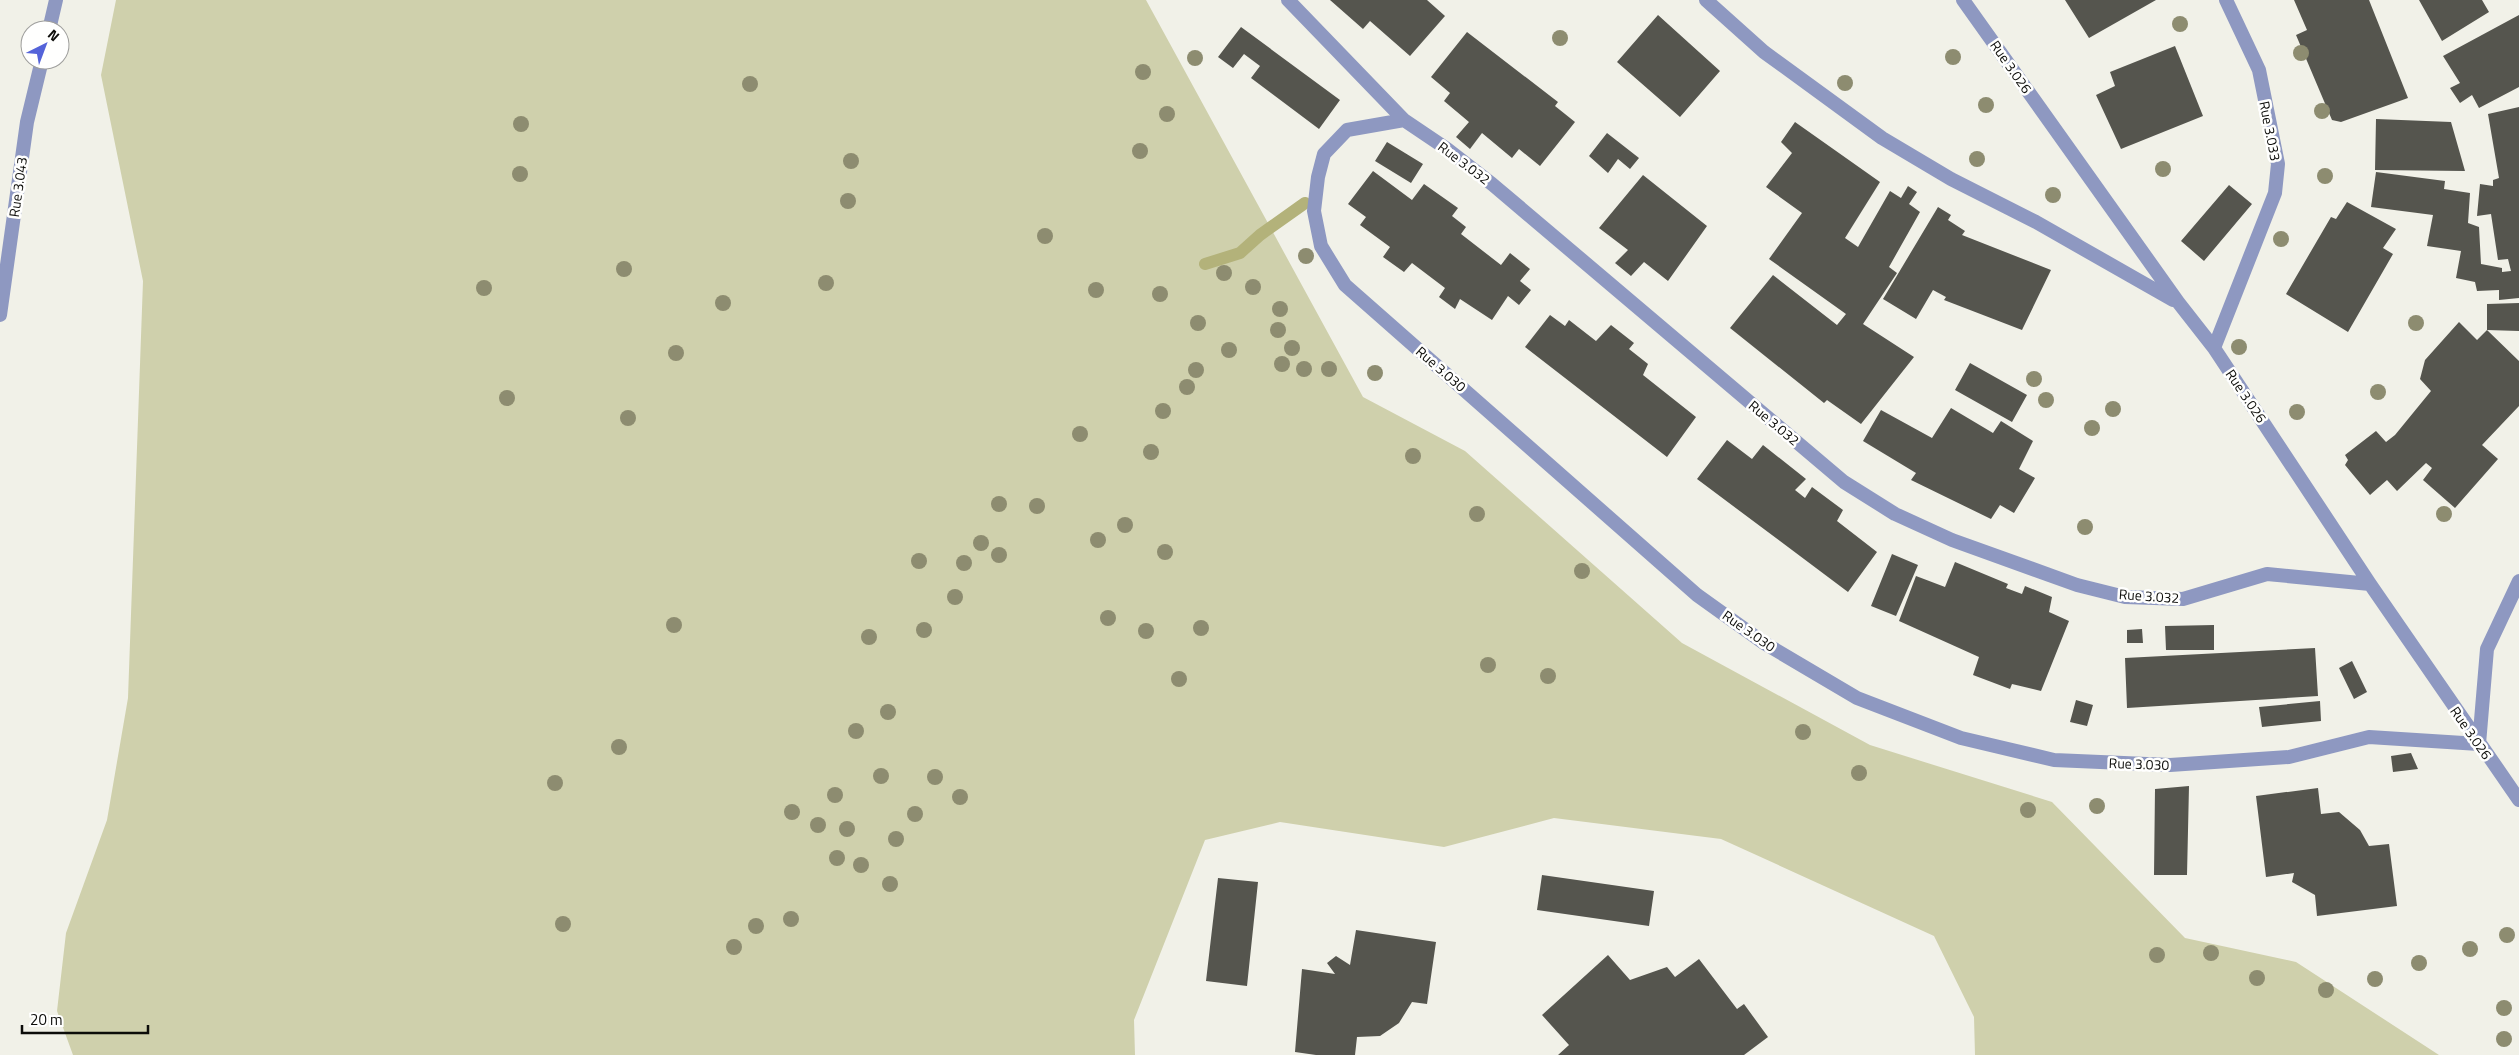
<svg xmlns="http://www.w3.org/2000/svg" width="2519" height="1055" font-family="'Titillium Web',sans-serif">
  <style>
    .green { fill: #cfd0ac }
    .lines { fill: none; stroke-linecap: round; stroke-linejoin: round }
    .stream { stroke: #b3b27a; stroke-width: 12 }
    .building { fill: #55554e }
    .minor { stroke: #8e98c1; stroke-width: 14 }
    .tertiary { stroke: #8e98c1; stroke-width: 14 }
    .tree { fill: #8d8c70 }
    .labels { text-anchor: middle; stroke-width: 5; stroke-linejoin: round; paint-order: stroke }
    .street-label { font-size: 14px; fill: #0c0c09; stroke: #fffffe }
  </style>
  <rect width="100%" height="100%" fill="#f1f1e8"/>
  <!-- green -->
  <path class="green" d="M116 0H1146L1363 397 1465 451 1682 643 1870 745 2052 802 2185 938 2296 962 2439 1055H1975L1974 1017 1934 936 1721 839 1554 818 1444 847 1280 822 1205 840 1134 1020 1135 1055H73L57 1011 66 933 107 820 128 698 143 281 101 75Z"/>
  <g class="lines">
    <!-- stream -->
    <path class="stream" d="M1205 264 1240 253 1260 235 1305 203"/>
  </g>
  <!-- building -->
  <path class="building" d="M1330 0H1427L1445 16 1410 56 1370 21 1363 29Z
    M2065 0H2156L2089 38Z
    M2294 0H2369L2408 98 2341 122 2332 120 2296 35 2307 30Z
    M2419 0H2482L2489 12 2442 41Z
    M1658 15 1720 71 1680 117 1617 62Z
    M2519 15V87L2479 108 2472 95 2460 103 2450 88 2460 83 2443 56Z
    M1241 27 1340 100 1319 129 1251 78 1260 66 1244 54 1233 68 1218 57Z
    M1467 32 1558 102 1555 106 1575 122 1540 166 1519 149 1512 158 1482 133 1470 149 1456 137 1469 122 1444 101 1450 93 1431 77Z
    M2175 46 2203 116 2121 149 2096 95 2115 86 2110 72Z
    M2519 107V298L2499 300V290L2477 291 2475 282 2456 278 2461 251 2427 246 2433 215 2371 207 2376 172 2445 181 2444 189 2470 193 2468 223 2479 227 2481 264 2502 268V272L2511 271 2508 259 2498 260 2491 214 2477 216 2480 184 2493 186V180L2499 178 2488 114Z
    M2376 119 2451 122 2465 171 2375 170Z
    M1795 122 1880 182 1845 238 1858 247 1890 191 1901 198 1908 186 1917 192 1909 204 1920 212 1889 267 1897 273 1863 324 1914 357 1861 424 1827 400 1824 403 1730 328 1773 275 1837 325 1846 314 1769 259 1802 213 1766 187 1792 153 1781 142Z
    M1607 133 1639 158 1630 169 1618 159 1608 173 1589 156Z
    M1387 142 1423 164 1411 183 1375 161Z
    M1373 171 1412 200 1424 184 1458 208 1452 216 1466 227 1461 234 1501 265 1510 253 1530 269 1520 281 1531 290 1519 305 1508 296 1492 320 1460 299 1455 309 1439 297 1445 288 1412 263 1404 272 1383 257 1390 247 1360 225 1366 217 1348 204Z
    M1643 175 1707 226 1668 281 1644 262 1631 276 1615 263 1628 250 1599 228Z
    M2229 185 2252 204 2204 261 2181 241Z
    M2347 202 2396 229 2383 248 2393 254 2348 332 2286 294 2331 217 2336 219Z
    M1938 207 1951 215 1948 220 1965 231 1962 235 2051 270 2022 330 1944 300 1946 297 1933 290 1916 319 1883 299Z
    M2519 303V331L2487 330V304Z
    M1550 315 1565 326 1569 320 1596 341 1611 325 1634 343 1629 349 1648 364 1643 375 1696 417 1667 457 1525 347Z
    M2459 322 2477 340 2487 330 2519 361V406L2482 445 2498 459 2455 508 2423 480 2432 468 2426 463 2397 491 2387 480 2370 495 2345 465 2348 460 2345 455 2376 431 2386 442 2395 435 2431 391 2420 379 2425 360Z
    M1970 363 2027 395 2012 422 1955 390Z
    M1951 408 1993 433 2001 421 2033 441 2019 469 2035 478 2014 513 2000 505 1991 519 1911 480 1916 473 1863 441 1881 410 1932 438Z
    M1727 440 1752 459 1763 445 1806 479 1795 490 1805 498 1812 487 1843 510 1837 521 1877 552 1848 592 1697 479Z
    M1892 554 1918 565 1896 616 1871 606Z
    M1955 562 2008 584 2006 588 2022 594 2025 586 2052 597 2049 612 2069 621 2041 691 2012 684 2010 689 1973 675 1979 657 1899 621 1916 576 1945 587Z
    M2214 625V650H2166L2165 626Z
    M2142 629 2143 643H2127V630Z
    M2315 648 2318 696 2127 708 2125 658Z
    M2352 661 2367 692 2354 699 2339 668Z
    M2076 700 2093 705 2087 726 2070 722Z
    M2320 701 2321 721 2262 727 2259 707Z
    M2411 753 2418 769 2393 772 2391 756Z
    M2189 786 2187 875H2154L2155 789Z
    M2318 788 2321 814 2339 812 2360 830 2369 846 2389 844 2397 906 2317 916 2315 895 2292 882 2294 873 2266 877 2256 796Z
    M1542 875 1654 891 1649 926 1537 910Z
    M1218 878 1258 882 1247 986 1206 981Z
    M1356 930 1436 942 1427 1004 1412 1002 1399 1023 1380 1036 1357 1037 1355 1055H1316L1295 1052 1302 969 1335 974 1327 963 1336 956 1350 965Z
    M1608 955 1630 980 1667 967 1675 977 1699 959 1737 1009 1744 1004 1768 1037 1744 1055H1558L1569 1045 1542 1015Z"/>
  <g class="lines">
    <!-- minor -->
    <path class="minor" d="M1288 0 1404 120 1447 149 1492 184 1844 482 1895 514 1952 540 2077 585 2125 597 2183 599 2267 574 2370 584
      M1706 0 1764 52 1882 138 1951 179 2036 222 2173 300
      M1963 0 2178 302 2214 348 2370 584 2519 800
      M1404 120 1347 130 1324 154 1318 177 1314 211 1321 246 1345 285 1697 595 1764 643 1857 698 1961 738 2054 760 2170 765 2289 757 2369 737 2479 744 2487 649 2519 581
      M2214 348 2275 193 2278 164 2259 70 2226 0"/>
    <!-- tertiary -->
    <path class="tertiary" d="M49 30 56 0
      M0 315 27 122 42 60"/>
  </g>
  <!-- trees -->
  <g class="tree">
    <circle cx="2180" cy="24" r="8"/>
    <circle cx="1560" cy="38" r="8"/>
    <circle cx="2301" cy="53" r="8"/>
    <circle cx="1953" cy="57" r="8"/>
    <circle cx="1195" cy="58" r="8"/>
    <circle cx="1143" cy="72" r="8"/>
    <circle cx="1845" cy="83" r="8"/>
    <circle cx="750" cy="84" r="8"/>
    <circle cx="1986" cy="105" r="8"/>
    <circle cx="2322" cy="111" r="8"/>
    <circle cx="1167" cy="114" r="8"/>
    <circle cx="521" cy="124" r="8"/>
    <circle cx="1140" cy="151" r="8"/>
    <circle cx="1977" cy="159" r="8"/>
    <circle cx="851" cy="161" r="8"/>
    <circle cx="2163" cy="169" r="8"/>
    <circle cx="520" cy="174" r="8"/>
    <circle cx="2325" cy="176" r="8"/>
    <circle cx="2053" cy="195" r="8"/>
    <circle cx="848" cy="201" r="8"/>
    <circle cx="1045" cy="236" r="8"/>
    <circle cx="2281" cy="239" r="8"/>
    <circle cx="1306" cy="256" r="8"/>
    <circle cx="624" cy="269" r="8"/>
    <circle cx="1224" cy="273" r="8"/>
    <circle cx="826" cy="283" r="8"/>
    <circle cx="1253" cy="287" r="8"/>
    <circle cx="484" cy="288" r="8"/>
    <circle cx="1096" cy="290" r="8"/>
    <circle cx="1160" cy="294" r="8"/>
    <circle cx="723" cy="303" r="8"/>
    <circle cx="1280" cy="309" r="8"/>
    <circle cx="1198" cy="323" r="8"/>
    <circle cx="2416" cy="323" r="8"/>
    <circle cx="1278" cy="330" r="8"/>
    <circle cx="2239" cy="347" r="8"/>
    <circle cx="1292" cy="348" r="8"/>
    <circle cx="1229" cy="350" r="8"/>
    <circle cx="676" cy="353" r="8"/>
    <circle cx="1282" cy="364" r="8"/>
    <circle cx="1304" cy="369" r="8"/>
    <circle cx="1329" cy="369" r="8"/>
    <circle cx="1196" cy="370" r="8"/>
    <circle cx="1375" cy="373" r="8"/>
    <circle cx="2034" cy="379" r="8"/>
    <circle cx="1187" cy="387" r="8"/>
    <circle cx="2378" cy="392" r="8"/>
    <circle cx="507" cy="398" r="8"/>
    <circle cx="2046" cy="400" r="8"/>
    <circle cx="2113" cy="409" r="8"/>
    <circle cx="1163" cy="411" r="8"/>
    <circle cx="2297" cy="412" r="8"/>
    <circle cx="628" cy="418" r="8"/>
    <circle cx="2092" cy="428" r="8"/>
    <circle cx="1080" cy="434" r="8"/>
    <circle cx="1151" cy="452" r="8"/>
    <circle cx="1413" cy="456" r="8"/>
    <circle cx="999" cy="504" r="8"/>
    <circle cx="1037" cy="506" r="8"/>
    <circle cx="1477" cy="514" r="8"/>
    <circle cx="2444" cy="514" r="8"/>
    <circle cx="1125" cy="525" r="8"/>
    <circle cx="2085" cy="527" r="8"/>
    <circle cx="1098" cy="540" r="8"/>
    <circle cx="981" cy="543" r="8"/>
    <circle cx="1165" cy="552" r="8"/>
    <circle cx="999" cy="555" r="8"/>
    <circle cx="919" cy="561" r="8"/>
    <circle cx="964" cy="563" r="8"/>
    <circle cx="1582" cy="571" r="8"/>
    <circle cx="955" cy="597" r="8"/>
    <circle cx="1108" cy="618" r="8"/>
    <circle cx="674" cy="625" r="8"/>
    <circle cx="1201" cy="628" r="8"/>
    <circle cx="924" cy="630" r="8"/>
    <circle cx="1146" cy="631" r="8"/>
    <circle cx="869" cy="637" r="8"/>
    <circle cx="1488" cy="665" r="8"/>
    <circle cx="1548" cy="676" r="8"/>
    <circle cx="1179" cy="679" r="8"/>
    <circle cx="888" cy="712" r="8"/>
    <circle cx="856" cy="731" r="8"/>
    <circle cx="1803" cy="732" r="8"/>
    <circle cx="619" cy="747" r="8"/>
    <circle cx="1859" cy="773" r="8"/>
    <circle cx="881" cy="776" r="8"/>
    <circle cx="935" cy="777" r="8"/>
    <circle cx="555" cy="783" r="8"/>
    <circle cx="835" cy="795" r="8"/>
    <circle cx="960" cy="797" r="8"/>
    <circle cx="2097" cy="806" r="8"/>
    <circle cx="2028" cy="810" r="8"/>
    <circle cx="792" cy="812" r="8"/>
    <circle cx="915" cy="814" r="8"/>
    <circle cx="818" cy="825" r="8"/>
    <circle cx="847" cy="829" r="8"/>
    <circle cx="896" cy="839" r="8"/>
    <circle cx="837" cy="858" r="8"/>
    <circle cx="861" cy="865" r="8"/>
    <circle cx="890" cy="884" r="8"/>
    <circle cx="791" cy="919" r="8"/>
    <circle cx="563" cy="924" r="8"/>
    <circle cx="756" cy="926" r="8"/>
    <circle cx="2507" cy="935" r="8"/>
    <circle cx="734" cy="947" r="8"/>
    <circle cx="2470" cy="949" r="8"/>
    <circle cx="2211" cy="953" r="8"/>
    <circle cx="2157" cy="955" r="8"/>
    <circle cx="2419" cy="963" r="8"/>
    <circle cx="2257" cy="978" r="8"/>
    <circle cx="2375" cy="979" r="8"/>
    <circle cx="2326" cy="990" r="8"/>
    <circle cx="2504" cy="1008" r="8"/>
    <circle cx="2504" cy="1039" r="8"/>
  </g>
  <g class="labels">
    <!-- street labels -->
    <g class="street-label">
      <text transform="translate(2011 67) rotate(55)" y="5">Rue 3.026</text>
      <text transform="translate(2270 131) rotate(79)" y="5">Rue 3.033</text>
      <text transform="translate(1464 163) rotate(37)" y="5">Rue 3.032</text>
      <text transform="translate(18 187) rotate(-82)" y="5">Rue 3.043</text>
      <text transform="translate(1441 369) rotate(41)" y="5">Rue 3.030</text>
      <text transform="translate(2246 396) rotate(56)" y="5">Rue 3.026</text>
      <text transform="translate(1774 423) rotate(40)" y="5">Rue 3.032</text>
      <text transform="translate(2149 596) rotate(4)" y="5">Rue 3.032</text>
      <text transform="translate(1749 631) rotate(35)" y="5">Rue 3.030</text>
      <text transform="translate(2471 733) rotate(55)" y="5">Rue 3.026</text>
      <text transform="translate(2139 764) rotate(2)" y="5">Rue 3.030</text>
    </g>
  </g>
  <!-- north arrow -->
  <g transform="translate(45 45) rotate(42)"><circle r="24" fill="#fffffe" stroke="#9e9e9c"/>
  <path d="M0-4L9 19L0 12L-9 19Z" fill="#5463d9"/>
  <text y="-8" font-size="14" font-weight="bold" text-anchor="middle" fill="#0c0c09">N</text>
  </g>
  <!-- scale -->
  <path d="M22 1025v8h126v-8" fill="none" stroke="#0c0c09" stroke-width="2.5"/>
  <text x="30" y="1025" font-size="15" fill="#0c0c09" stroke="#fffffe" stroke-width="4" paint-order="stroke">20 m</text>
</svg>
